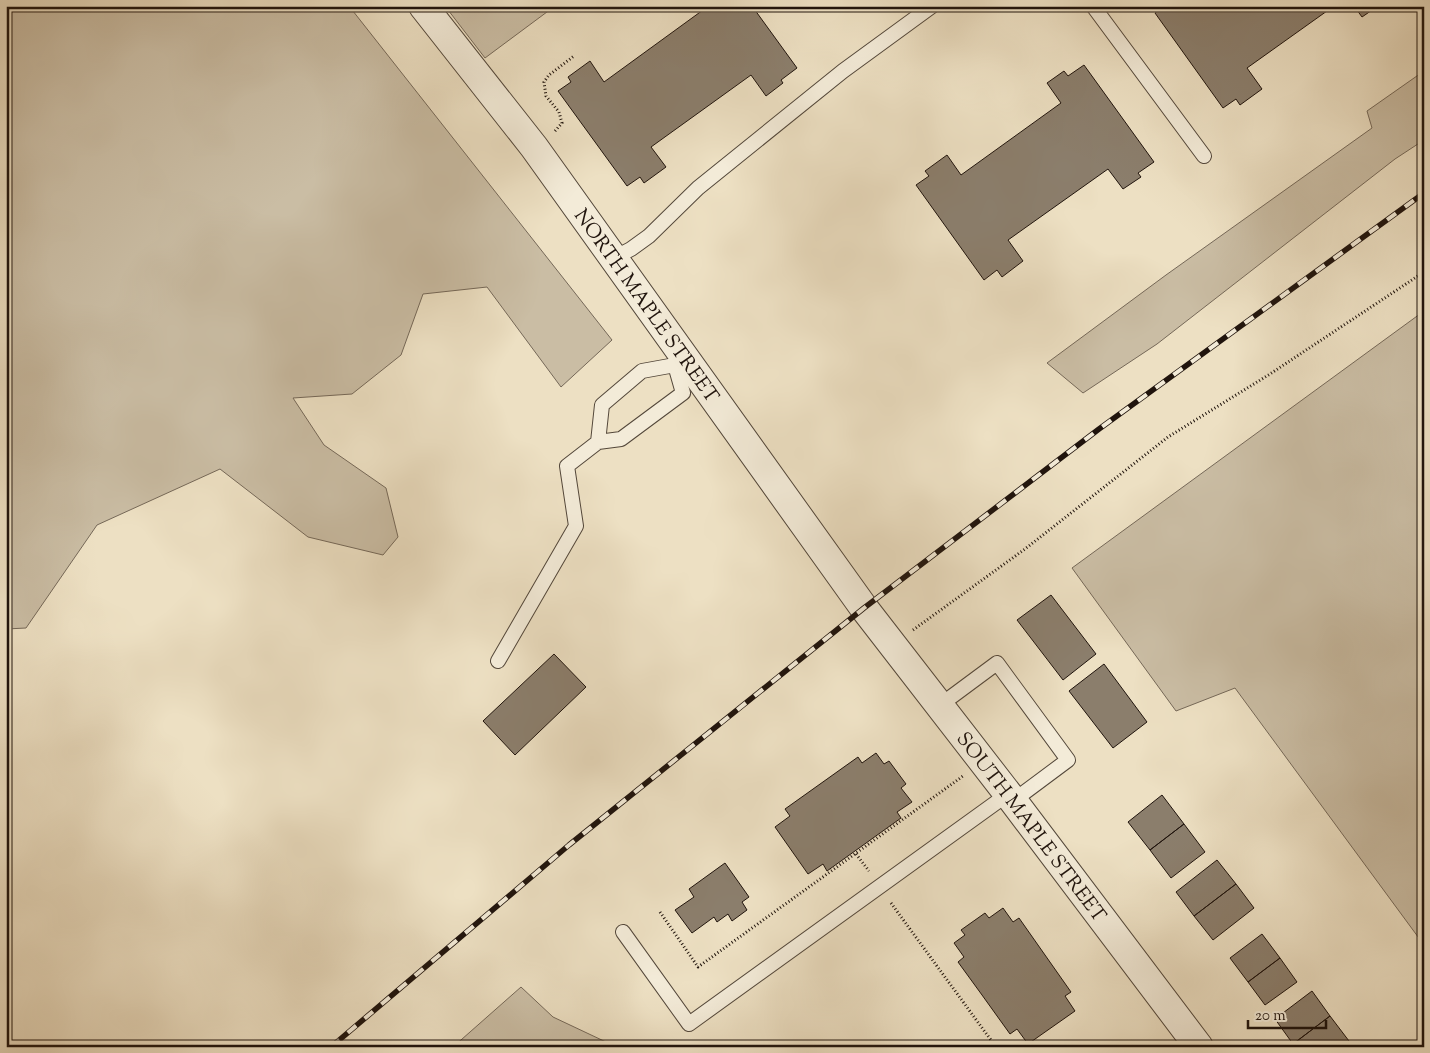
<svg xmlns="http://www.w3.org/2000/svg" width="1430" height="1053" font-family="'Sorts Mill Goudy',serif">
  <style>
    .green { fill: #cabda4; stroke: #756858 }
    .building { fill: #8b7e6c; stroke: #20140d }
    .lines { fill: none; stroke-linecap: round; stroke-linejoin: round }
    .service-casing { stroke: #53473a; stroke-width: 16 }
    .minor-casing { stroke: #53473a; stroke-width: 30 }
    .path { stroke: #20140d; stroke-width: 3; stroke-dasharray: 1 2.5; stroke-linecap: butt }
    .service { stroke: #f3ebd8; stroke-width: 14 }
    .minor { stroke: #f3ebd8; stroke-width: 28 }
    .rail-casing { stroke: #20140d; stroke-width: 5.5 }
    .rail { stroke: #f3ebd8; stroke-width: 4; stroke-dasharray: 11; stroke-linecap: butt }
    .labels { text-anchor: middle; stroke-width: 4; stroke-linejoin: round; paint-order: stroke }
    .street-label { font-size: 20px; fill: #20140d; stroke: #f3ebd8 }
  </style>
  <rect width="100%" height="100%" fill="#ede0c3"/>
  <filter id="stains"><feTurbulence type="fractalNoise" baseFrequency=".004" numOctaves="4"/><feColorMatrix values="0 0 0 0 .2 0 0 0 0 .09 0 0 0 0 .02 0 0 0 .5 -.17"/></filter>
  <radialGradient id="worn" r=".72"><stop offset=".6" stop-color="#630" stop-opacity="0"/><stop offset="1" stop-color="#630" stop-opacity=".3"/></radialGradient>
  <!-- green -->
  <path class="green" d="M6 6H349L612 340 561 387 487 287 423 294 401 355 352 394 293 398 324 445 386 488 398 537 383 555 308 537 220 469 97 525 26 628 6 629Z
    M445 6H555L485 58Z
    M1424 71V140L1395 159 1157 344 1083 393 1047 363 1166 275 1372 128 1367 111Z
    M1424 311V945L1235 688 1176 711 1072 568Z
    M521 987 553 1017 606 1042 598 1047H453Z"/>
  <!-- building -->
  <path class="building" d="M701 6H752L797 68 781 80 783 83 766 96 751 75 651 147 666 167 644 183 640 177 627 186 558 91 571 82 568 77 590 61 604 82 703 10Z
    M1164 6H1334L1247 68 1262 89 1240 105 1236 99 1223 108 1155 13Z
    M1354 6H1378L1362 17Z
    M1084 65 1154 162 1138 173 1141 177 1123 189 1108 169 1008 240 1023 261 1002 277 997 270 984 280 916 185 929 176 925 171 947 155 961 175 1061 103 1047 83 1064 71 1068 76Z
    M1051 595 1096 654 1063 680 1017 620Z
    M554 654 586 687 515 755 483 721Z
    M1104 664 1147 722 1113 748 1069 691Z
    M876 753 884 764 889 761 906 784 901 788 912 802 897 812 901 818 827 871 823 864 808 874 775 827 790 816 785 809 858 757 862 763Z
    M1162 795 1184 824 1150 850 1128 822Z
    M1184 824 1205 852 1171 878 1150 850Z
    M1217 860 1236 884 1194 916 1176 892Z
    M725 863 749 897 742 902 747 910 732 921 728 914 717 922 714 917 692 933 675 910 694 897 689 889Z
    M1236 884 1254 908 1213 940 1194 916Z
    M1003 908 1013 922 1019 918 1071 992 1065 996 1075 1011 1028 1044 1017 1029 1010 1034 982 995 958 962 964 957 954 943 965 935 961 930 985 913 989 918Z
    M1262 934 1280 958 1248 982 1230 958Z
    M1280 958 1297 982 1265 1005 1248 982Z
    M1312 991 1330 1016 1293 1044 1275 1019Z
    M1330 1016 1349 1041 1341 1047H1295L1293 1044Z"/>
  <g class="lines">
    <!-- service casing -->
    <g class="service-casing">
      <path id="service" d="M1093 6 1204 156
        M614 258 631 249 649 236 698 188 843 71 932 6
        M598 442 602 405 642 371 675 365 682 360
        M498 661 576 526 567 466 598 442 621 439 683 393 675 365
        M939 706 997 663 1068 760 1013 801
        M623 932 689 1024 1008 794"/>
    </g>
    <!-- minor casing -->
    <g class="minor-casing">
      <g id="minor">
        <path id="s1" d="M423 6 534 147 864 608 1008 794 1199 1047"/>
      </g>
    </g>
    <!-- path -->
    <path class="path" d="M1122 6 1125 9
      M555 131 562 123 559 112 546 96 544 82 549 75 574 56
      M913 630 1025 549 1168 437 1270 374 1424 272
      M856 854 869 871
      M891 903 996 1047
      M660 912 698 967 963 776"/>
    <!-- service -->
    <use href="#service" class="service"/>
    <!-- minor -->
    <use href="#minor" class="minor"/>
    <!-- rail casing -->
    <g class="rail-casing">
      <path id="rail" d="M331 1047 569 845 864 608 1099 429 1424 193"/>
    </g>
    <!-- rail -->
    <use href="#rail" class="rail"/>
  </g>
  <g class="labels">
    <!-- street labels -->
    <g class="street-label">
      <text dy="7" stroke="none"><textPath href="#s1" startOffset="374">NORTH MAPLE STREET</textPath></text>
      <text dy="7" stroke="none"><textPath href="#s1" startOffset="1022">SOUTH MAPLE STREET</textPath></text>
    </g>
  </g>
  <!-- margin -->
  <rect width="1430" height="1053" fill="none" stroke="#ede0c3" stroke-width="25"/>
  <rect x="8" y="8" width="1415" height="1038" fill="none" stroke="#20140d" stroke-width="2.5"/>
  <rect x="12" y="12" width="1405" height="1028" fill="none" stroke="#20140d"/>
  <!-- scale -->
  <path d="M1248 1020v8h78v-8" fill="none" stroke="#20140d" stroke-width="2.5"/>
  <text x="1255" y="1020" font-size="15" fill="#20140d" stroke="#f3ebd8" stroke-width="4" paint-order="stroke">20 m</text>
  <rect width="100%" height="100%" filter="url(#stains)"/>
  <rect width="100%" height="100%" fill="url(#worn)"/>
</svg>
